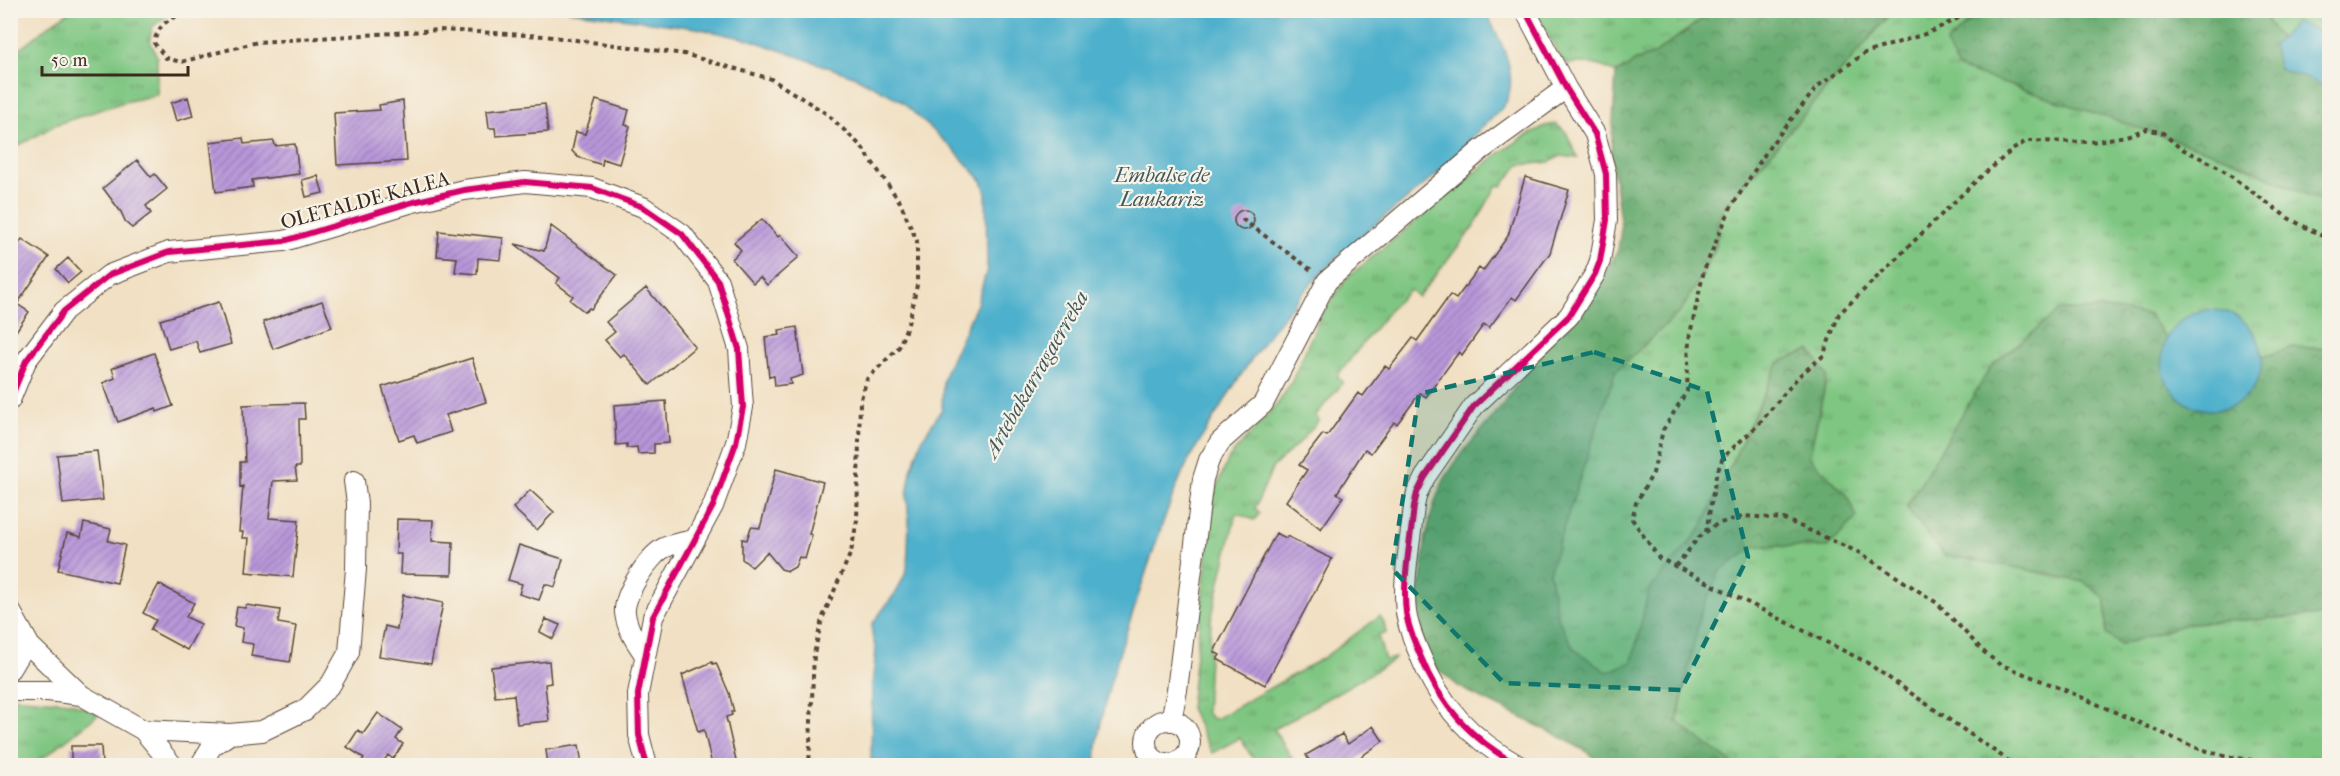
<svg xmlns="http://www.w3.org/2000/svg" width="2340" height="776" font-family="'IM FELL French Canon',serif">
  <style>
    .grass { fill: url(#grass-tufts); stroke: #5d7850; stroke-width: 1.5 }
    .forest { fill: url(#forest-crowns); stroke: #516a47; stroke-width: 1.5 }
    .water { fill: #4db0cc; stroke: #446d75; stroke-width: 1.5 }
    .lines { fill: none; stroke-linecap: round; stroke-linejoin: round }
    .stream { stroke: #4db0cc; stroke-width: 6 }
    .building { fill: url(#building-hatch) }
    .minor-casing { stroke: #564537; stroke-width: 22 }
    .path { stroke: #564537; stroke-width: 4; stroke-dasharray: 4.5 4.5; stroke-linecap: butt }
    .minor { stroke: #fff; stroke-width: 20 }
    .cycleway-casing { stroke: #f7f3e8; stroke-width: 10 }
    .cycleway { stroke: #d6006c; stroke-width: 6 }
    .marked { fill: #0f766e; fill-opacity: 0.2; stroke: #0f766e; stroke-width: 4.5; stroke-dasharray: 12 8; stroke-linejoin: round }
    .labels { text-anchor: middle; stroke-width: 4.5; stroke-linejoin: round; paint-order: stroke }
    .street-label { font-size: 20px; fill: #3b2a1e; stroke: #f7f3e8 }
    .water-label { font-size: 21px; font-style: italic; fill: #41595b; stroke: #f7f3e8 }
  </style>
  <defs>
    <pattern id="grass-tufts" width="24" height="20" patternUnits="userSpaceOnUse" patternTransform="scale(1.5)"><rect width="24" height="20" fill="#7fc682"/><path d="M3 7l-1-3M5 7V3M7 7l1-3M15 17l-1-3M17 17v-4M19 17l1-3" fill="none" stroke="#69a16a"/></pattern>
    <pattern id="forest-crowns" width="20" height="18" patternUnits="userSpaceOnUse" patternTransform="scale(1.5)"><rect width="20" height="18" fill="#67ab70"/><path d="M2 6a3 3 0 1 1 6 0M12 15a3 3 0 1 1 6 0" fill="none" stroke="#568b5b"/></pattern>
    <pattern id="building-hatch" width="6" height="6" patternUnits="userSpaceOnUse" patternTransform="scale(1.5)"><rect width="6" height="6" fill="#b897da"/><path d="M-1 1l2-2M0 6l6-6M5 7l2-2" fill="none" stroke="#977bb0"/></pattern>
  </defs>
  <rect width="100%" height="100%" fill="#f7f3e8"/>
  <filter id="ink" filterUnits="userSpaceOnUse"><feTurbulence type="fractalNoise" baseFrequency=".0167" numOctaves="2"/><feDisplacementMap in="SourceGraphic" scale="12" xChannelSelector="R" yChannelSelector="G"/><feConvolveMatrix kernelMatrix="1 2 1 2 8 2 1 2 1" color-interpolation-filters="sRGB"/></filter>
  <filter id="wash" filterUnits="userSpaceOnUse"><feTurbulence type="fractalNoise" baseFrequency=".008" numOctaves="4" result="noise"/><feDisplacementMap in="SourceGraphic" scale="24" xChannelSelector="R" yChannelSelector="G"/><feGaussianBlur stdDeviation="1.35" result="paint"/><feColorMatrix in="noise" values="0 0 0 0 0 0 0 0 0 0 0 0 0 0 0 0 0 1.4 0 .05"/><feComposite in="paint" operator="in"/></filter>
  <g filter="url(#wash)">
    <rect width="100%" height="100%" fill="#f1e0c3"/>
    <!-- grass -->
    <path class="grass" d="M72 10 185 11 169 15 152 27 150 40 157 57V95L124 102 57 124 11 150V56L52 23Z
      M1535 11H1713L1653 55 1634 61 1628 67 1616 73C1600 64 1585 61 1568 64L1562 60Z
      M1893 11H1992L1971 20 2226 157 2329 205V349L2293 347 2019 568 2084 582 2106 599V634L2121 645 2189 623 2329 615V765H1735L1677 723 1700 615 1720 571 1755 546 1828 547 1846 494 1809 457 1827 377 1779 362 1701 529 1649 590 1632 662 1607 672 1574 649 1558 619 1549 572 1615 372 1682 310 1715 250 1720 212Z
      M2262 11H2329V84C2304 63 2276 41 2262 11Z
      M1556 124 1566 132 1578 158 1560 156 1550 162 1519 165 1502 186 1497 185 1473 228 1418 297 1410 290 1391 308 1337 376 1343 383 1315 416 1319 420 1304 438 1273 467 1255 508 1260 513 1254 520 1236 513 1211 620 1206 713 1213 719 1217 718 1323 658 1380 616 1384 623 1386 633 1378 636 1385 660 1395 658 1394 660 1274 729 1296 765H1257L1240 738 1212 753 1190 708 1214 493 1229 458 1279 402 1291 383 1321 315 1348 277 1495 156 1524 137 1545 126Z
      M11 697 70 702 99 714 34 765 11 766Z"/>
    <!-- forest -->
    <path class="forest" d="M1713 11H1893L1720 212 1715 250 1682 310 1615 372 1549 572 1558 619 1574 649 1607 672 1632 662 1649 590 1701 529 1779 362 1810 350 1827 376 1809 457 1846 494 1857 517 1828 547 1756 546 1720 571 1700 615 1677 722 1735 765 1604 766 1589 753 1557 735 1472 694 1458 686 1439 670 1432 663 1422 640 1419 599 1426 536 1435 501 1444 480 1458 458 1501 407 1535 358 1603 276 1618 250 1621 228 1611 154 1616 73 1628 67 1634 61 1653 55Z
      M1992 11H2262C2276 41 2304 63 2329 84V205L2226 157 1958 68 1946 44 1971 20Z
      M2106 309 2149 315 2188 368 2223 370 2293 347 2329 349V615L2189 623 2121 645 2106 634V599L2084 582 2019 568 1944 555 1906 507 1992 365 2060 310Z"/>
    <!-- water -->
    <path class="water" d="M568 11H1485C1498 36 1519 70 1507 100 1504 109 1490 119 1483 126 1473 137 1463 149 1452 160 1422 190 1384 215 1352 244 1297 292 1254 351 1217 413 1204 434 1191 454 1181 476 1162 520 1148 567 1133 612 1116 663 1099 712 1095 765H871L872 684 876 650 872 635V624L897 591 907 570 909 523 907 496 911 470 922 439 942 409 943 381 946 371 977 304 987 269 986 193 982 181 954 150 900 100 856 77 751 40 696 28Z
      M2295 22 2326 33 2329 40V87L2279 69 2273 46Z
      M2162 360a50 50 0 1 1 100 0a50 50 0 1 1-100 0Z"/>
    <g class="lines">
      <!-- stream -->
      <path class="stream" d="M10 113H11"/>
    </g>
    <g id="blocks">
      <!-- building -->
      <path class="building" d="M188 97 193 116 176 121 171 103Z
        M596 100 629 110 625 125 630 126 619 164 603 159 602 165 578 157 572 151 576 132 585 134Z
        M403 101 407 161 337 165 334 113 380 110 379 105Z
        M545 104 548 132 496 136 495 128H489L487 110Z
        M243 138 244 144 274 141 275 146 295 144 299 174 252 180 253 187 216 192 210 142Z
        M137 160 151 177 155 174 167 189 146 206 151 213 132 228 126 223 121 212 103 188Z
        M318 176 323 193 306 197 302 180Z
        M1525 177 1569 190 1550 253 1516 300 1512 297 1489 328 1484 324 1462 355 1459 352 1426 397 1420 393 1397 424 1394 422 1371 453 1365 449 1337 493 1343 497 1321 529 1286 501 1307 470 1299 465 1323 434 1327 436 1358 393 1363 396 1385 366 1389 369 1413 338 1417 341 1450 295 1456 299 1479 268 1483 271 1508 236Z
        M1234 220a10 10 0 1 1 20 0a10 10 0 1 1-20 0Z
        M762 219 778 237 780 235 799 257 767 285 760 277 753 283 732 259 741 250 734 242Z
        M551 226 617 275 591 309 589 308 585 312 570 300 573 296 556 283 560 278 515 244 544 251Z
        M439 231 503 238 501 260 478 258 477 274 455 272 457 258 437 256Z
        M22 239 49 257 17 304 29 312 10 340V257Z
        M68 258 81 272 68 283 56 269Z
        M646 288 695 347 650 385 624 354 620 357 605 340 615 332 606 322Z
        M322 301 332 327 273 349 263 322Z
        M219 302 231 344 200 353 196 341 169 349 160 320Z
        M797 327 803 375 790 379 791 384 775 386 774 376 769 377 765 337 780 335 779 330Z
        M154 353 173 406 157 412 156 408 118 422 103 383 115 378 112 368Z
        M472 358 486 402 446 415 451 432 417 443 414 435 399 440 382 387Z
        M666 401 669 443 654 444V453L638 454 637 447 627 448V444L616 445 614 405Z
        M304 403 305 419H299L300 467H295L297 480 273 481 269 518 299 520 293 577 246 572 249 538H242L243 532H239L243 486 240 487V462H245L243 405Z
        M97 451 103 500 63 504 57 455Z
        M776 469 823 482 809 534 812 535 805 559 799 557 795 567 788 571 781 569 767 552 752 567 742 559V539L747 540 751 527 760 528Z
        M530 490 554 512 537 530 513 508Z
        M397 519 433 520 432 541 453 542 452 575 400 574 401 554H396Z
        M84 523 111 529 108 541 125 545 117 583 58 570 67 533 81 537Z
        M1276 533 1286 538 1287 536 1332 559 1265 685 1217 659 1220 655 1214 652Z
        M519 545 563 559 555 587 545 584 539 600 519 594 522 584 508 580Z
        M159 584 194 603 186 617 201 624 187 650 150 630 156 620 143 613Z
        M403 595 443 603 431 664 379 656 385 626 397 629Z
        M246 605 280 610 278 623 296 626 290 662 251 656 253 644 241 642 243 628 234 626 237 607 245 608Z
        M546 619 560 625 553 639 540 632Z
        M549 661 551 683 545 684 549 721 517 724 514 695 495 697 491 667Z
        M712 662 713 664 716 663 729 693 734 712H731L732 715 726 717 737 765H712L704 730 698 732 682 675Z
        M378 713 402 730 396 739 403 744 393 759 388 755 381 765H359L364 758 347 747 358 730 363 734Z
        M1373 726 1383 741 1349 765H1312L1306 755 1342 734 1348 744Z
        M579 745 582 765H548L546 750Z
        M71 746H101L102 765H71Z"/>
    </g>
  </g>
  <g filter="url(#ink)">
    <use href="#blocks" fill-opacity="0" stroke="#564537" stroke-width="1.5"/>
    <g class="lines">
      <!-- minor casing -->
      <g class="minor-casing">
        <path id="minor" d="M10 400 26 361 64 311 109 275 169 252 284 241 413 202 464 190 525 182 592 188 643 207 682 234 718 281 739 349 743 407 736 443 713 506 653 617 638 694 639 735 647 766
          M10 610 30 646 81 695 143 730 173 766
          M645 655C636 642 627 629 625 613 623 595 650 553 666 547 675 543 685 542 694 540
          M10 669 19 654 22 633
          M10 691H48L81 695
          M1146 742a22 22 0 1 1 44 0a22 22 0 1 1-44 0Z
          M1171 721 1177 690 1203 479 1209 460 1220 442 1263 404 1327 281 1481 150 1566 88
          M143 730 230 734 262 731 305 710 331 684 349 652 356 569 357 503 354 481
          M200 766 212 746 230 734
          M1519 766C1471 739 1440 706 1420 655 1414 641 1408 627 1406 612 1402 581 1411 538 1414 506L1417 493 1425 477 1474 406 1569 316 1595 274 1600 261 1607 220 1606 174 1595 134 1566 88 1525 10"/>
      </g>
      <!-- path -->
      <path class="path" d="M193 10C173 18 159 20 154 43L166 58 181 62 258 42 439 30 545 36 684 54 771 79 827 114 861 146 900 202 917 241V285L910 318 899 347 867 379 860 402 857 520 851 552 822 619 814 654 809 766
        M1975 10 1928 33 1865 53 1818 86 1770 146 1730 209 1704 270 1689 339 1687 391 1663 430 1653 473 1636 503 1632 519 1659 558 1866 662 2016 766
        M1242 219 1314 272
        M1706 532 1716 476 1723 457 1757 426 1799 376 1823 356 1839 314 1977 180 2011 151 2026 141 2091 142 2126 136 2147 129 2163 133 2180 148 2217 166 2288 218 2330 240
        M1676 566 1699 537 1717 524 1744 516 1784 519 1860 553 1937 603 1984 652 1999 664 2065 690 2194 747 2224 756 2294 766
        M1159 763 1160 766"/>
      <!-- minor -->
      <use href="#minor" class="minor"/>
      <!-- cycleway casing -->
      <g class="cycleway-casing">
        <path id="cycleway" d="M10 400 26 361 64 311 109 275 169 252 284 241 413 202 464 190 525 182 592 188 643 207 682 234 718 281 739 349 743 407 736 443 713 506 653 617 638 694 639 735 647 766
          M1519 766C1471 739 1440 706 1420 655 1414 641 1408 627 1406 612 1402 581 1411 538 1414 506L1417 493 1425 477 1474 406 1569 316 1595 274 1600 261 1607 220 1606 174 1595 134 1566 88 1525 10"/>
      </g>
      <!-- cycleway -->
      <use href="#cycleway" class="cycleway"/>
    </g>
  </g>
  <!-- marked area -->
  <path class="marked" d="M1594 352 1707 391 1748 557 1681 690 1504 683 1392 569 1419 394Z"/>
  <g class="labels">
    <!-- street labels -->
    <g class="street-label">
      <text transform="translate(365 200) rotate(-15)" y="7">OLETALDE KALEA</text>
    </g>
    <!-- water labels -->
    <g class="water-label">
      <text x="1162" y="182">Embalse de<tspan x="1162" dy="24">Laukariz</tspan></text>
      <text transform="translate(1036 374) rotate(-60)" y="7">Artebakarragaerreka</text>
    </g>
  </g>
  <!-- margin -->
  <rect width="2340" height="776" fill="none" stroke="#f7f3e8" stroke-width="36"/>
  <!-- scale -->
  <path d="M42 66v9h146v-9" fill="none" stroke="#3b2a1e" stroke-width="3"/>
  <text x="51" y="66" font-size="18" fill="#3b2a1e" stroke="#f7f3e8" stroke-width="4.5" paint-order="stroke">50 m</text>
</svg>
